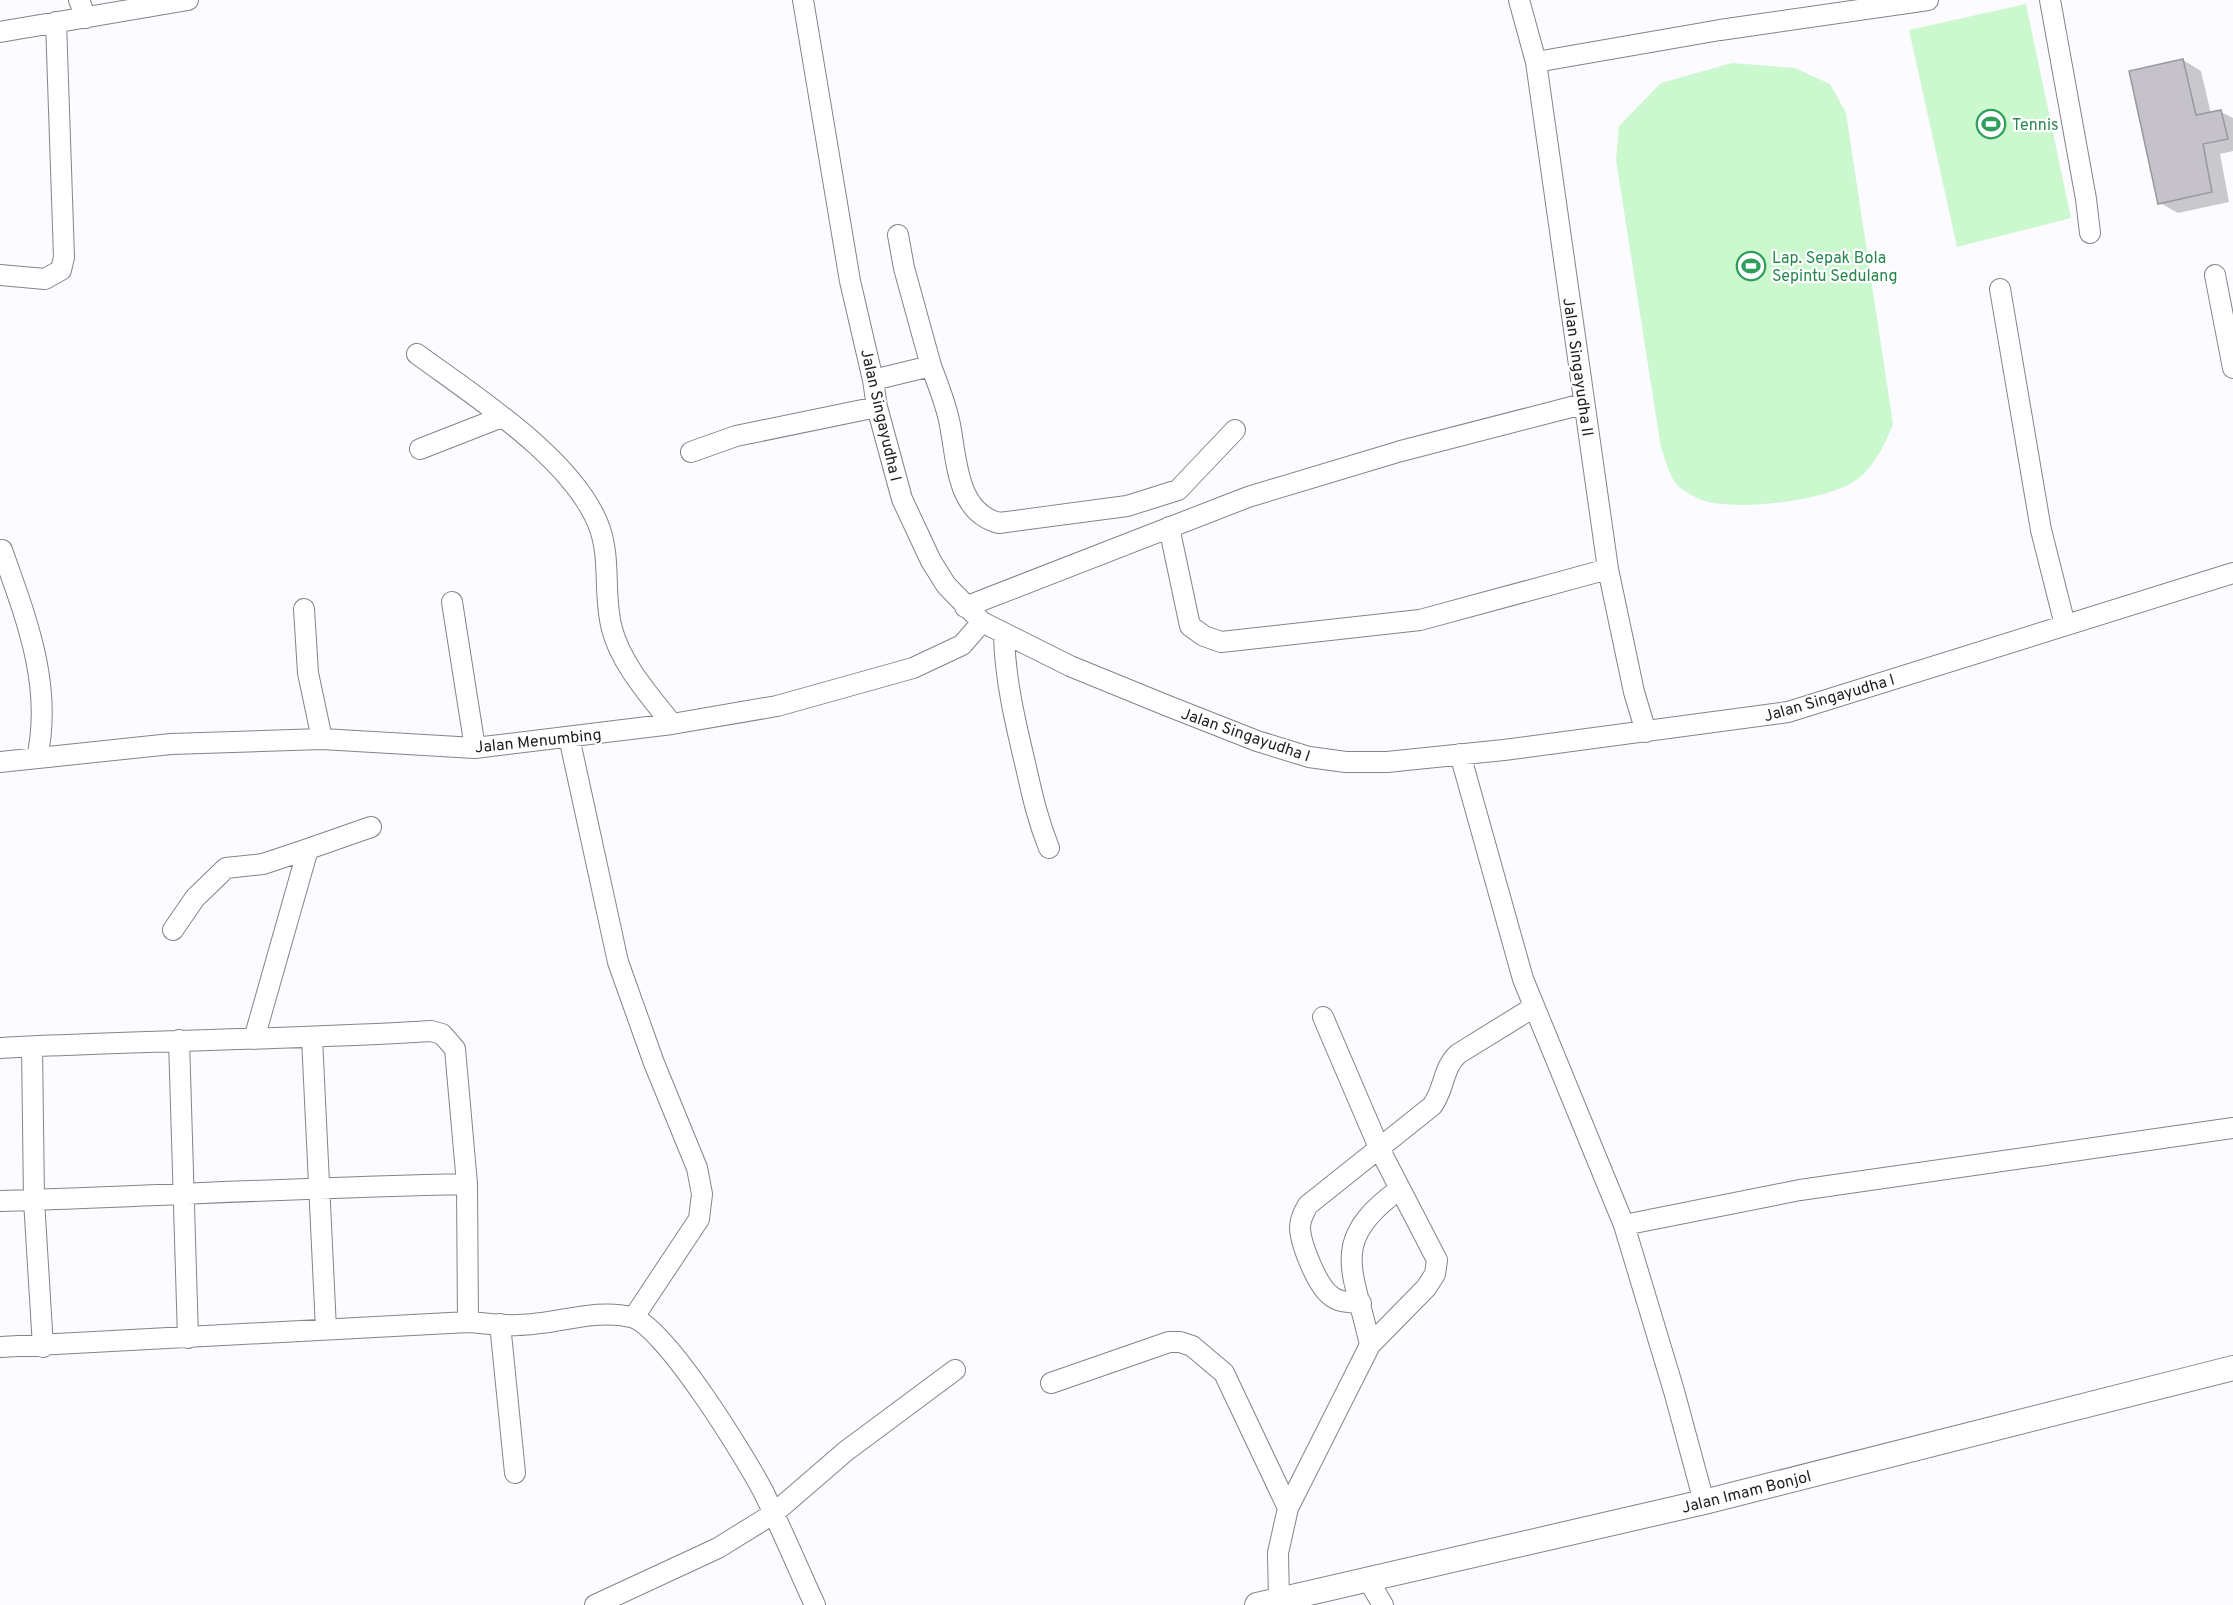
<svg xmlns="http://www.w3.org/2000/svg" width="2233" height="1605" font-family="Overpass,sans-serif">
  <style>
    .green { fill: #cbf8ce }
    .shadow { fill: #0003 }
    .building { fill: #c6c2cc; stroke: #9b98a1; stroke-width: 1.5 }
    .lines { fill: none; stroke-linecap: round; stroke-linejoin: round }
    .minor-casing { stroke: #86828b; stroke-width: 22 }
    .major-casing { stroke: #86828b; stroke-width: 26 }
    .minor { stroke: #fff; stroke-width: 20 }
    .major { stroke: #fff; stroke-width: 24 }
    .labels { text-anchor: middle; stroke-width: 4.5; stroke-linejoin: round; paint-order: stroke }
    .leisure-label { font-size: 16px; fill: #27864d; stroke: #fff; text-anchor: start }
    .street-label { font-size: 16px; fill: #1f1d21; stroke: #fff }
  </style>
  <rect width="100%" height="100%" fill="#fcfbff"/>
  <!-- green -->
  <path class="green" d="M2026 4 2071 218 1957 247 1909 30Z
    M1732 63 1795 68 1830 84 1846 113 1893 424C1885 445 1876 463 1859 478 1831 501 1735 512 1702 500 1694 497 1684 491 1678 486 1670 478 1665 458 1661 448L1616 160 1619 126 1661 83Z"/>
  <!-- shadow -->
  <path class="shadow" d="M2183 60 2201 71 2211 114 2221 112 2233 118V151L2220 154 2229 202 2178 213 2160 203Z"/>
  <!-- building -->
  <path class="building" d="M2183 59 2196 115 2221 110 2228 139 2203 144 2212 192 2158 204 2129 71Z"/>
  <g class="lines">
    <!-- minor casing -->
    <g class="minor-casing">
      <path id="minor" d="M79 0 86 18
        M803 0 850 281 873 380 877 407 902 499 931 561 946 585 982 622 1070 666 1168 706 1257 741 1309 757 1346 762H1387L1504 750 1788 712 2233 573
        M1519 0 1536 62 1608 569 1634 692 1646 732
        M2050 0 2086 199 2090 233
        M0 32 188 0
        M1536 62 1720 30 1928 0
        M898 235 904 268 931 366
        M0 275 45 279 61 270 64 257 56 22
        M2215 275 2233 368
        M2000 289 2041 530 2065 625
        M417 354C474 396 576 460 600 529 611 562 603 596 612 629 621 664 650 696 672 724
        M873 380 931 366C938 384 945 402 949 420 957 456 955 512 999 523L1127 506 1178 490 1235 430
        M420 449 502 417
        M691 452 736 436 877 407
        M1169 527 1190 626 1204 636 1221 642 1420 620 1608 569
        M2 550C26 618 53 685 37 758
        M452 602 475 748
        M965 607 1248 497 1401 451 1583 404
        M304 609 308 673 322 739
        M1004 635C1005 679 1015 721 1025 763 1032 794 1037 818 1049 848
        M569 737 618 962 654 1063 697 1168 702 1194 699 1219 634 1317
        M1460 754 1523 979 1624 1225 1674 1391 1704 1502
        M0 762 171 744 322 739 475 748 672 724 777 706 913 668 962 645 982 622
        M173 930 195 898 226 868 263 864 308 849
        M312 1038 326 1329
        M254 1039 308 849 371 827
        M179 1040 188 1338
        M32 1047 34 1200 43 1347
        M0 1048C144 1040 288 1040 431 1031L442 1034 455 1049 467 1184 468 1322C485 1323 502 1326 518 1325 555 1325 595 1308 631 1317 664 1324 747 1460 764 1493 782 1530 798 1568 815 1605
        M0 1201C156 1196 311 1187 467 1184
        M1624 1225 1800 1190 2233 1128
        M1361 1303C1350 1302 1338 1303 1330 1295 1317 1285 1300 1243 1300 1227 1300 1219 1304 1212 1308 1205L1432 1106C1445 1089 1442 1069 1458 1054L1534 1007
        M500 1324 515 1473
        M1370 1345C1354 1270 1327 1241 1400 1189
        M0 1347 468 1322
        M1051 1383 1169 1342H1180L1192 1346 1224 1373 1288 1508
        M1367 1578 1383 1605
        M1279 1599 1278 1553 1288 1508 1370 1345 1426 1288 1435 1274 1437 1260 1380 1150 1323 1017
        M595 1605 718 1548 773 1514 846 1451 955 1370"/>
    </g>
    <!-- major casing -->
    <g class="major-casing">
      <path id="major" d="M1257 1605 1704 1502 2233 1368"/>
    </g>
    <!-- minor -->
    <use href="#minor" class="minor"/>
    <!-- major -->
    <use href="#major" class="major"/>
  </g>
  <!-- icons -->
  <defs>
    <g id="stadium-ring" transform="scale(1.5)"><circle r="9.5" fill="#fff" stroke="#2e9e5b" stroke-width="1.5"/><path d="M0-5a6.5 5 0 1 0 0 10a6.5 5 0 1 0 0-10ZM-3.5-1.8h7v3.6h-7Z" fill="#2e9e5b"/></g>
  </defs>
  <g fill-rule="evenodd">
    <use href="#stadium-ring" x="1991" y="124"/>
    <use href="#stadium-ring" x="1751" y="266"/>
  </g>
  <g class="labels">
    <!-- leisure labels -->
    <g class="leisure-label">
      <text x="2012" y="130">Tennis</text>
      <text x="1772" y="263">Lap. Sepak Bola<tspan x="1772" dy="18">Sepintu Sedulang</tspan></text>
    </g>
    <!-- street labels -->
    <g class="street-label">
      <text transform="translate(1579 367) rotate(82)" y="6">Jalan Singayudha II</text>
      <text transform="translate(882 415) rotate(77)" y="6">Jalan Singayudha I</text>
      <text transform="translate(1829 697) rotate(-16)" y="6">Jalan Singayudha I</text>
      <text transform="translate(1246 734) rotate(19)" y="6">Jalan Singayudha I</text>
      <text transform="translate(538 740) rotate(-6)" y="6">Jalan Menumbing</text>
      <text transform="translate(1746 1491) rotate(-14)" y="6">Jalan Imam Bonjol</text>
    </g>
  </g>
</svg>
